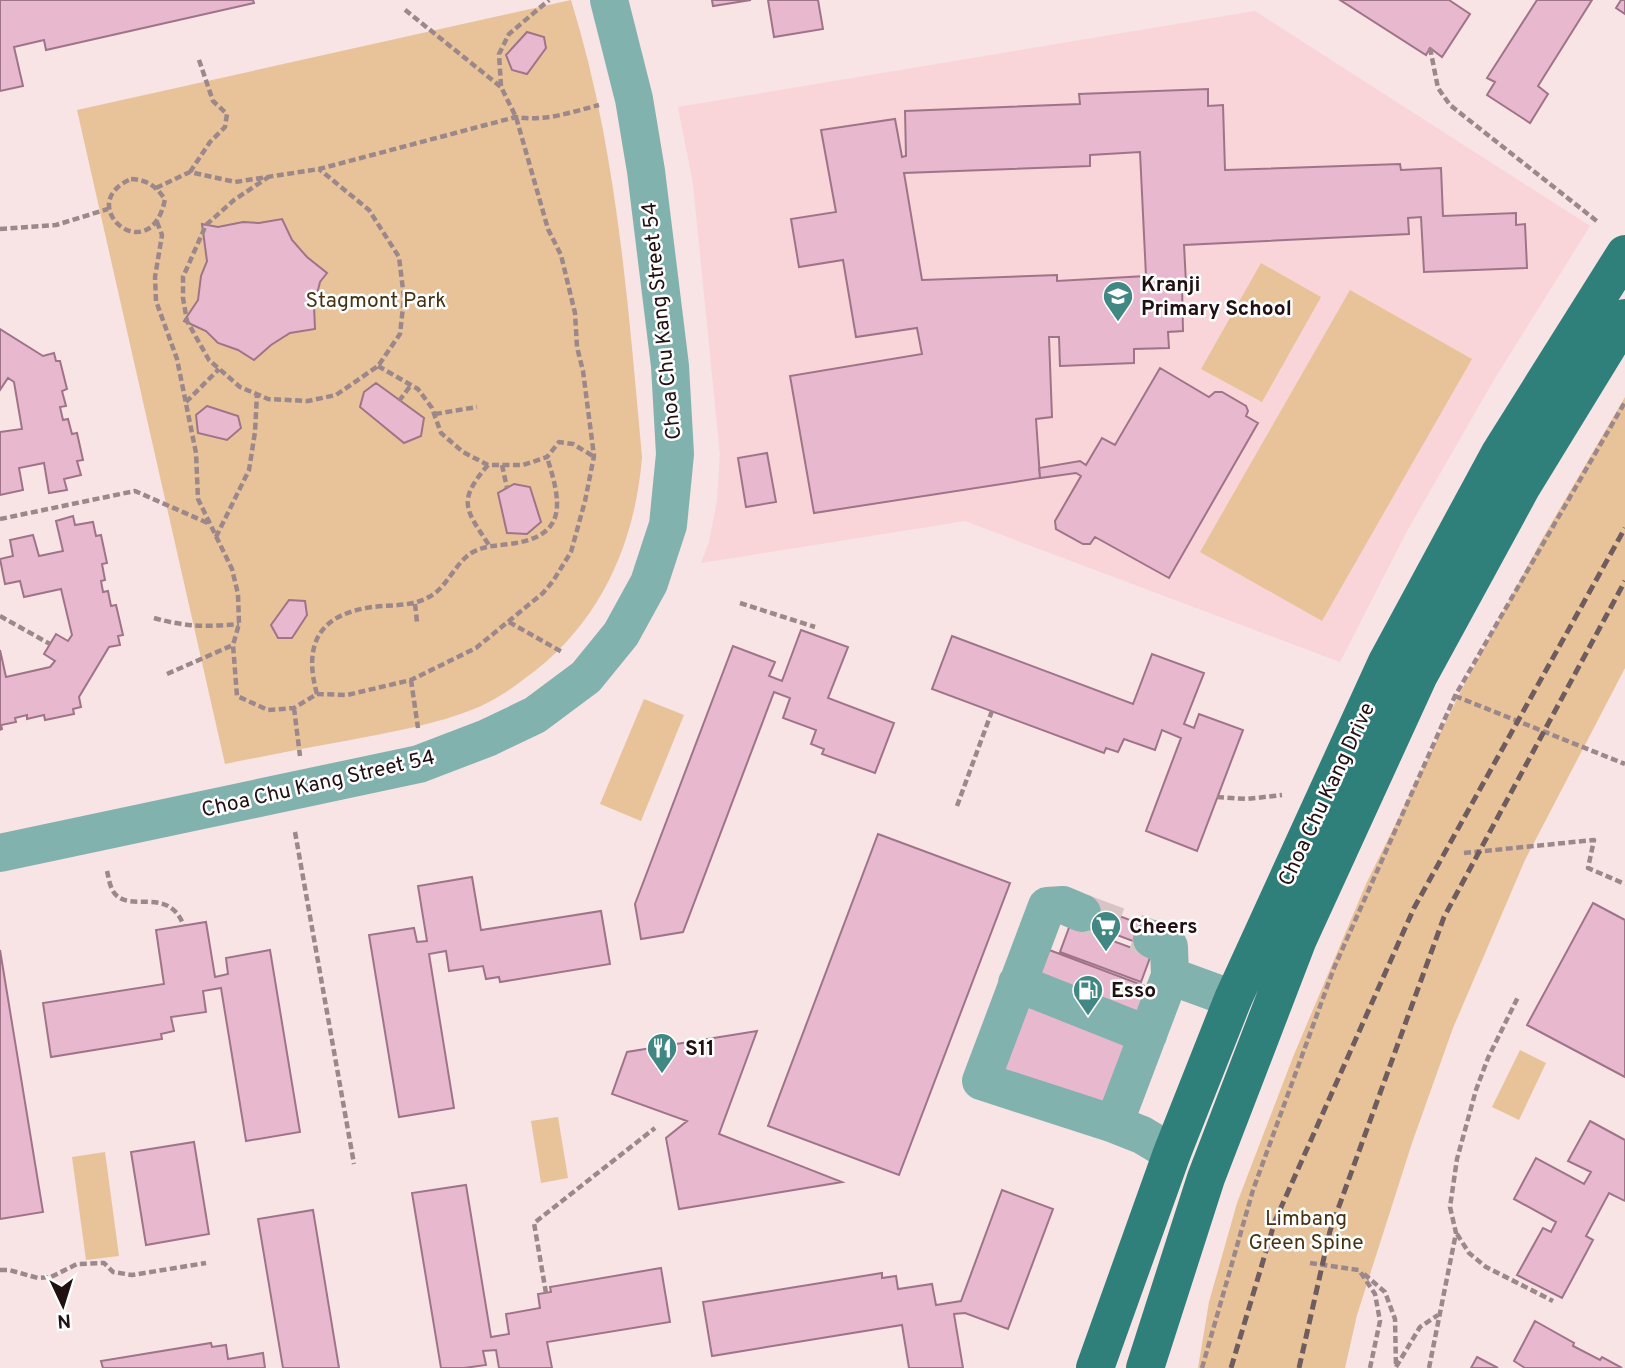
<svg xmlns="http://www.w3.org/2000/svg" width="1625" height="1368" font-family="Overpass,sans-serif">
  <style>
    .built { fill: #f9d4d8 }
    .green { fill: #e8c399 }
    .building { fill: #e8b9ce; stroke: #9f7488; stroke-width: 2; fill-rule: evenodd }
    .lines { fill: none; stroke-linecap: round; stroke-linejoin: round }
    .minor-tunnel { stroke: #d8c3c5; stroke-width: 38; stroke-dasharray: 38 19; stroke-linecap: butt }
    .path { stroke: #9c888b; stroke-width: 4.5; stroke-dasharray: 7 3.5; stroke-linecap: butt }
    .minor { stroke: #82b2ae; stroke-width: 38 }
    .major { stroke: #2f7f7a; stroke-width: 38 }
    .rail { stroke: #6f5c5f; stroke-width: 5; stroke-dasharray: 10 5; stroke-linecap: butt }
    .labels { text-anchor: middle; stroke-width: 5; stroke-linejoin: round; paint-order: stroke }
    .poi-label { font-size: 21px; font-weight: bold; fill: #210f12; stroke: #fff; text-anchor: start }
    .park-label { font-size: 21px; fill: #493112; stroke: #fff }
    .street-label { font-size: 21px; fill: #210f12; stroke: #fff }
  </style>
  <rect width="100%" height="100%" fill="#f8e3e5"/>
  <!-- built -->
  <path class="built" d="M1255 11 1590 226 1495 378 1407 531 1340 662 965 521 701 563 709 542 717 501 720 455 693 184 678 107Z"/>
  <!-- green -->
  <path class="green" d="M571 0C617 148 628 304 642 457 635 546 598 627 524 679 510 690 495 700 479 707 436 725 390 732 345 741 305 748 265 756 225 764L77 110Z
    M1261 263 1321 297 1262 402 1201 369Z
    M1350 290 1472 359 1322 621 1200 552Z
    M1625 397V668L1525 860 1453 1028 1412 1143 1357 1315 1345 1368H1198L1209 1302 1237 1203 1293 1057 1366 884 1460 693 1541 541Z
    M644 699 684 715 641 821 600 804Z
    M1520 1050 1546 1063 1519 1120 1492 1107Z
    M558 1117 568 1178 541 1183 531 1121Z
    M105 1152 119 1256 86 1260 72 1157Z"/>
  <!-- building -->
  <path class="building" d="M0 0H253L254 3 46 50 44 40 14 47 23 86 0 91Z
    M712 0H751L713 6Z
    M768 0H818L823 29 774 37Z
    M1340 0H1449L1470 14 1442 57 1430 48 1426 55Z
    M1537 0H1592L1538 86 1548 94 1530 123 1487 95 1495 82 1487 78Z
    M1621 0H1625V14L1616 8Z
    M527 32 544 37 546 48 527 74 512 70 506 55Z
    M1208 89V106L1223 105 1225 170 1400 164 1401 170 1441 168 1443 216 1516 213V225L1525 224 1527 268 1424 272 1421 217 1408 218 1409 234 1184 245 1186 283 1182 284 1183 331 1168 332 1169 348 1134 349V363L1060 366 1059 337H1049L1052 417 1036 419 1040 478 814 513 790 376 922 354 917 328 856 337 843 260 799 267 791 219 836 212 821 130 895 119 902 157 906 156 905 111 1080 104 1079 94ZM1140 152 1146 276 1057 281V275L922 280 904 173 1090 166V155Z
    M282 219 292 240 307 257 327 273 320 282 314 306 315 329 290 333 271 345 254 360 238 350 218 343 206 331 184 321 198 300 201 276 207 261 202 224 218 227 243 222 259 223Z
    M0 329 43 356 54 353 56 361H60L67 389 62 391 66 406 60 407 63 420 68 419 72 434 77 433 83 460 77 461 81 475 64 479 67 490 49 493 44 463 19 468 23 490 0 495V432L22 429 14 382 8 378 0 390Z
    M1160 368 1209 397 1215 392H1222L1246 406 1248 411 1246 416 1258 423 1169 578 1095 537 1090 544H1083L1056 529 1055 521 1081 476 1076 473 1040 478 1039 468 1080 461 1086 465 1102 438 1115 445Z
    M376 383 424 418 421 436 404 443 360 407 364 392Z
    M207 406 238 416 241 428 227 440 198 433 196 415Z
    M767 453 776 502 746 507 738 458Z
    M514 484 530 487 541 522 527 534 507 533 498 493Z
    M73 516 75 525 93 522 96 536 101 535 107 563 102 564 105 580 101 581 103 592 108 591 111 606 116 605 123 635 118 636 120 645 109 647 79 697 81 707 73 709 74 714 45 720 44 715 27 719V715L15 718 16 722 1 725 2 729 0 730V650L6 677 50 667 55 661 44 654 56 634 68 641 72 635 61 589 24 597 20 581 5 584 0 559 13 556 10 540 33 535 39 556 63 551 56 521Z
    M289 600 305 601 307 615 292 638H278L271 625Z
    M801 630 848 647 828 698 894 723 875 773 822 754 824 749 811 744 816 730 783 718 790 698 774 692 683 932 641 939 635 904 733 646 775 662 769 676 782 681Z
    M952 636 1133 704 1152 654 1204 673 1184 724 1194 728 1199 714 1243 730 1197 851 1146 831 1181 738 1162 730 1155 750 1124 739 1118 752 1106 748 1104 753 932 689Z
    M878 834 1010 883 899 1175 768 1126Z
    M472 877 481 930 601 911 610 964 500 982 499 977 486 979 483 966 449 971 446 951 429 954 454 1108 399 1117 369 935 414 928 417 942 427 941 418 886Z
    M1593 903 1625 920V1077L1527 1025Z
    M1086 904 1155 929 1149 947 1079 921Z
    M206 922 215 977 228 974 226 958 270 950 300 1132 246 1141 221 988 203 991 206 1012 171 1017 174 1031 161 1034 162 1039 51 1057 43 1003 164 984 156 930Z
    M1070 925 1151 955 1141 982 1060 952Z
    M1044 948 1158 991 1111 1114 998 1073Z
    M0 950 43 1212 0 1219Z
    M757 1031 719 1134 842 1182 679 1209 666 1138 687 1121 612 1094 627 1052Z
    M1590 1121 1625 1140V1201L1609 1193 1586 1236 1593 1240 1562 1298 1517 1275 1543 1228 1551 1232 1556 1222 1514 1199 1536 1158 1584 1184 1591 1172 1568 1161Z
    M194 1142 209 1234 146 1245 131 1152Z
    M466 1185 491 1337 509 1334 506 1314 540 1308 538 1294 551 1292 550 1287 661 1268 670 1322 547 1342 552 1368H499L496 1350 483 1351 486 1365 464 1368H441L412 1193Z
    M1002 1190 1053 1209 1008 1329 965 1313 954 1314 963 1368H909L902 1325 712 1356 703 1302 882 1273V1278L896 1276 898 1289 932 1284 936 1305 961 1301Z
    M313 1210 339 1368H283L258 1219Z
    M1535 1321 1574 1343 1573 1346 1600 1360 1602 1357 1622 1368H1525L1514 1361Z
    M211 1343 212 1347 226 1345 228 1359 263 1353 265 1368H103L101 1361Z
    M1477 1357 1498 1368H1471Z"/>
  <g class="lines">
    <!-- minor-tunnel -->
    <path class="minor-tunnel" d="M1082 913 1152 939"/>
    <!-- path -->
    <path class="path" d="M1430 48 1438 88 1450 105 1598 222
      M501 86 499 54 509 34 549 0
      M190 172 210 142 225 127 227 114 213 101 198 57
      M270 176 234 200 206 225 183 277V298L187 321 209 360 240 387 268 399 308 401 336 395 378 366 400 334 404 298 399 257 369 210 319 169
      M131 179C148 180 155 186 165 199 151 272 71 205 131 179Z
      M156 188 190 172 235 182 319 169 516 117C544 122 572 112 599 105
      M157 222 162 235 155 277 156 301 177 359 196 453 198 499 232 569 238 594 239 624 233 645 237 696 268 710 294 708 317 694 347 695 411 680 476 648 543 593 553 581 571 552 585 501 594 456 583 371 577 347 575 313 561 255 548 229 516 117 501 87 404 9
      M0 229 56 225 108 209
      M378 366 418 389 432 408 441 433 463 452 488 465H523L547 457 559 442 573 444 593 456
      M399 401 411 385
      M186 402 219 369
      M435 414 477 407
      M488 465C457 501 465 509 489 545
      M502 465 507 488
      M0 519 135 491 210 524
      M216 537 249 470 255 432 257 394
      M740 603 815 627
      M415 604 417 622
      M0 616 50 644
      M154 618C186 627 207 627 239 624
      M509 622 562 652
      M167 674 233 645
      M411 680 418 728
      M317 694C304 648 316 617 366 608 387 604 409 608 429 597 448 587 455 562 473 552 486 545 497 546 510 544 569 536 561 502 547 457
      M1455 696 1625 764
      M294 708 300 756
      M1217 797 1247 799 1282 795
      M957 806 992 711
      M295 832 354 1164
      M1464 853 1594 840 1588 868 1625 884
      M107 871C109 879 110 890 117 896 135 911 169 887 184 926
      M1457 1234 1469 1253 1486 1267 1553 1301
      M1310 1263 1359 1270 1375 1294 1380 1321 1370 1368
      M0 1270H9L38 1278 51 1277 77 1264 104 1263 113 1272 132 1275 206 1263
      M1364 1274 1385 1292 1395 1319 1396 1367
      M546 1293 534 1223 655 1128
      M1396 1367 1420 1327 1438 1315
      M1202 1368 1253 1190 1334 968 1455 696 1625 402
      M1429 1368 1456 1233 1450 1207 1457 1159 1476 1090 1488 1058 1518 997"/>
    <!-- minor -->
    <path class="minor" d="M0 853 419 764 487 738 535 715 586 677 621 634 649 583 668 525 675 454 670 366 646 171 634 99 609 0
      M1082 913 1063 905 1047 906 981 1081 1114 1124
      M1152 939 1169 947 1170 976
      M1017 983 1148 1035
      M1172 1153 1142 1135 1114 1124 1170 976 1233 999"/>
    <!-- major -->
    <path class="major" d="M1095 1368 1172 1153 1233 999 1387 662 1500 453 1625 254
      M1145 1368 1206 1178 1298 939 1418 677 1522 486 1625 318"/>
    <!-- rail -->
    <path class="rail" d="M1231 1368 1275 1221 1414 908 1625 528
      M1299 1368 1330 1231 1444 917 1625 581"/>
  </g>
  <!-- icons -->
  <defs>
    <g id="school-pin" transform="scale(1.575)"><path d="M0 17L-7.5 6A9.5 9.5 0 1 1 7.5 6Z" fill="#418884" stroke="#fff"/><path d="M0-5L7-2L0 1L-7-2ZM-4 1L0 2.5L4 1V4Q0 6-4 4Z" fill="#fff"/></g>
    <g id="supermarket-pin" transform="scale(1.575)"><path d="M0 17L-7.5 6A9.5 9.5 0 1 1 7.5 6Z" fill="#418884" stroke="#fff"/><path d="M-6-5.5h2.5l.6 2H6L4.5 2H-2.5L-4.4-4H-6ZM-1.5 3.2a1.3 1.3 0 1 0 .1 0ZM3 3.2a1.3 1.3 0 1 0 .1 0Z" fill="#fff"/></g>
    <g id="fuel-pin" transform="scale(1.575)"><path d="M0 17L-7.5 6A9.5 9.5 0 1 1 7.5 6Z" fill="#418884" stroke="#fff"/><path d="M-5.5-6h7V0h2V4h1.3V-2.5L3-4.5l.8-.8L6-3V5H2.5V1h-1V6h-7ZM-4.2-4.7v3.2H.2V-4.7Z" fill="#fff"/></g>
    <g id="restaurant-pin" transform="scale(1.575)"><path d="M0 17L-7.5 6A9.5 9.5 0 1 1 7.5 6Z" fill="#418884" stroke="#fff"/><path d="M-5-6h1v4h1v-4h1v4h1v-4h1v5L-1.5 .5V6h-2V.5L-5-1ZM5-6V6H3V1.5H1.5Q1.5-4 5-6Z" fill="#fff"/></g>
  </defs>
  <g fill-rule="evenodd">
    <use href="#school-pin" x="1118" y="296"/>
    <use href="#supermarket-pin" x="1106" y="926"/>
    <use href="#fuel-pin" x="1088" y="990"/>
    <use href="#restaurant-pin" x="662" y="1048"/>
  </g>
  <g class="labels">
    <!-- poi labels -->
    <g class="poi-label">
      <text x="1141" y="291">Kranji<tspan x="1141" dy="24">Primary School</tspan></text>
      <text x="1129" y="933">Cheers</text>
      <text x="1111" y="997">Esso</text>
      <text x="685" y="1055">S11</text>
    </g>
    <!-- park labels -->
    <g class="park-label">
      <text x="376" y="307">Stagmont Park</text>
      <text x="1306" y="1225">Limbang<tspan x="1306" dy="24">Green Spine</tspan></text>
    </g>
    <!-- street labels -->
    <g class="street-label">
      <text transform="translate(661 321) rotate(-96)" y="7">Choa Chu Kang Street 54</text>
      <text transform="translate(318 783) rotate(-13)" y="7">Choa Chu Kang Street 54</text>
      <text transform="translate(1326 794) rotate(-65)" y="7">Choa Chu Kang Drive</text>
    </g>
  </g>
  <!-- north arrow -->
  <g transform="translate(63 1305) rotate(176)" stroke="#ffffff" stroke-width="5" paint-order="stroke">
  <path d="M0-5L12 26L0 18L-12 26Z" fill="#210f12"/>
  <text y="-10" font-size="19" font-weight="bold" text-anchor="middle" fill="#210f12">N</text>
  </g>
</svg>
